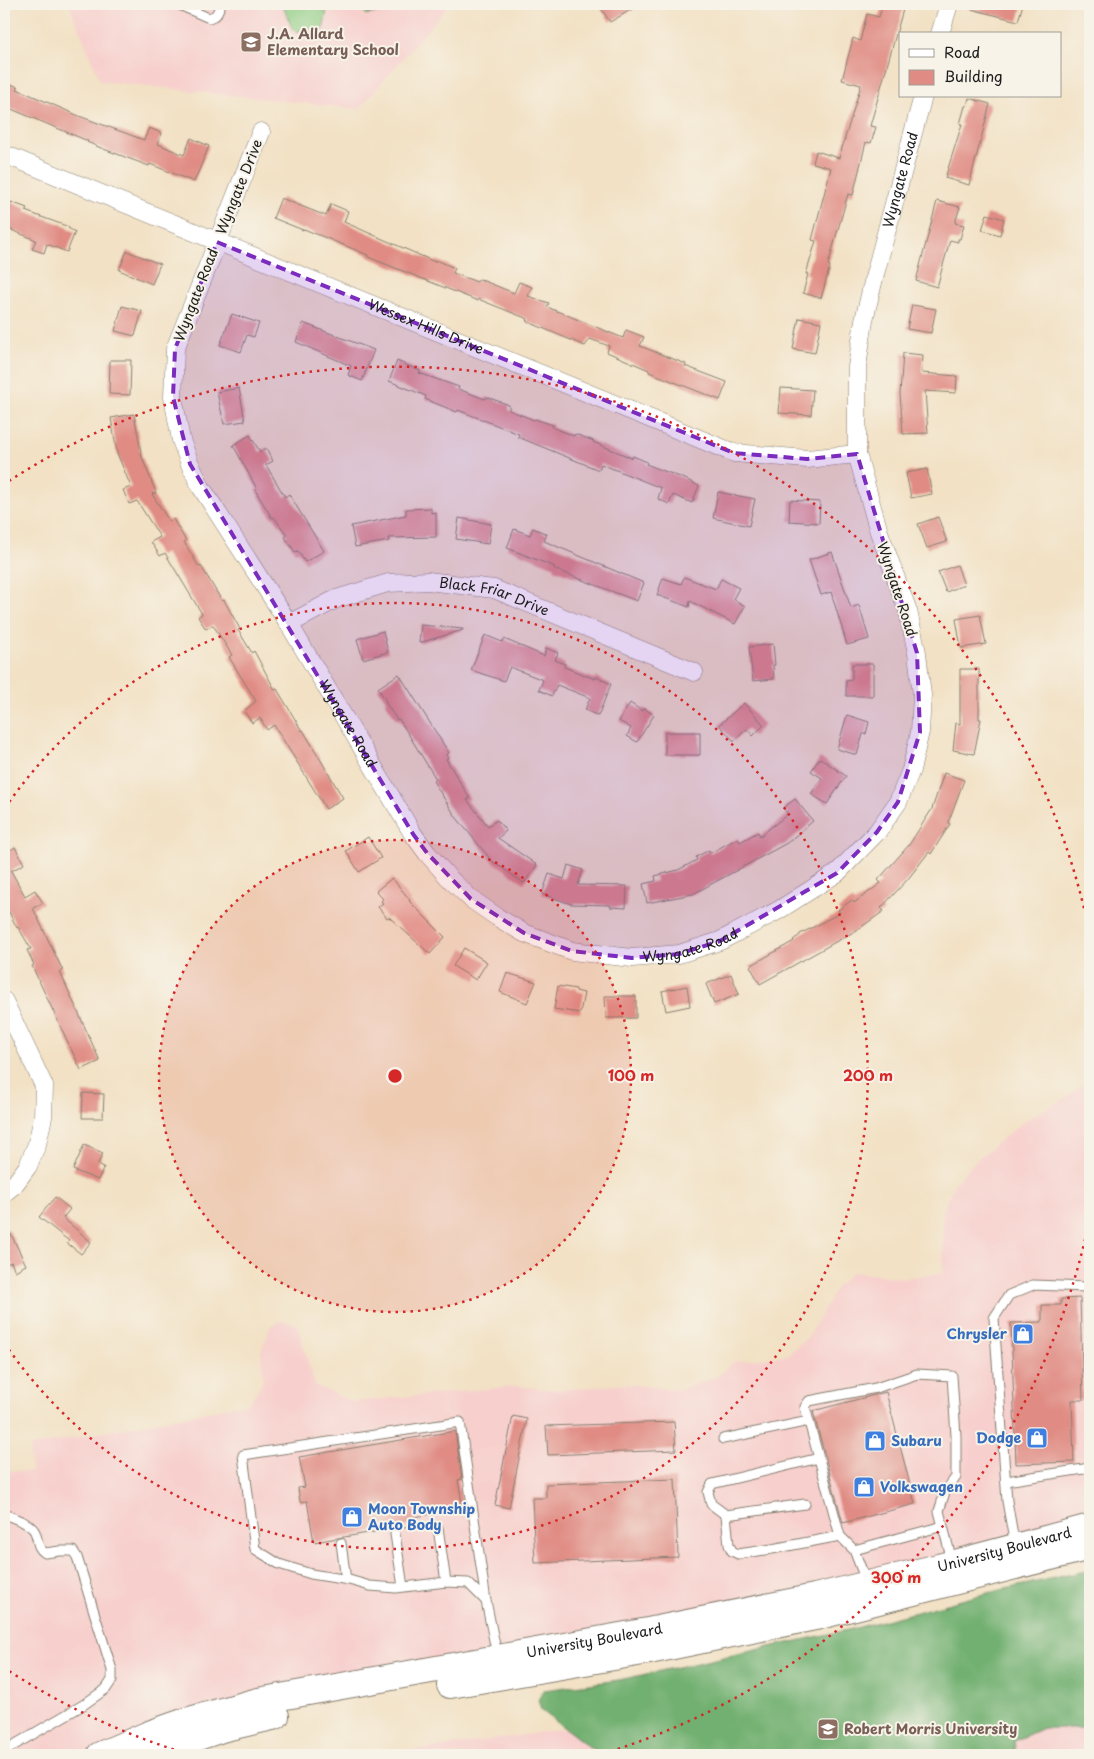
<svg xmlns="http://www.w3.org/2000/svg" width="1094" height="1759" font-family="'Playpen Sans',sans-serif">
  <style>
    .built { fill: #f7d0cd }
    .green { fill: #8ecd83; stroke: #557450 }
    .forest { fill: #72b071; stroke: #476646 }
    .building { fill: #e08c84 }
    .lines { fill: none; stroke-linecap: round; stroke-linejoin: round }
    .lane-casing { stroke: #877e70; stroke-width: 11 }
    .street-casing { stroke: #877e70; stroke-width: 19 }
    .primary-casing { stroke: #877e70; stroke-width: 28 }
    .lane { stroke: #fff; stroke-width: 9 }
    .street { stroke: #fff; stroke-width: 18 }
    .primary { stroke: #fff; stroke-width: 26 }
    .marked { fill: #7b2cbf; fill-opacity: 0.2; stroke: #7b2cbf; stroke-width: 4; stroke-dasharray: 10 6; stroke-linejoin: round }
    .ring { fill: none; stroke: #d62828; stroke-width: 2.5; stroke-dasharray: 2.5 5 }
    .labels { text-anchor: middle; stroke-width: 4; stroke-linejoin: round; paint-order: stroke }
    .education-label { font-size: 14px; font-weight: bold; fill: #785e54; stroke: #f7f3e8; text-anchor: start }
    .street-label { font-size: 14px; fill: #1c1c1c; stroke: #f7f3e8 }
    .shop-label { font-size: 14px; font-weight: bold; fill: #366cbe; stroke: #f7f3e8; text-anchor: start }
    .centre { fill: #d62828; stroke: #f7f3e8; stroke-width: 2.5 }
    .ring-label { font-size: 15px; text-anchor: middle; font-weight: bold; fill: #d62828; stroke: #f7f3e8; stroke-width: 4; stroke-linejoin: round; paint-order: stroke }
  </style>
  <rect width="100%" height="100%" fill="#f7f3e8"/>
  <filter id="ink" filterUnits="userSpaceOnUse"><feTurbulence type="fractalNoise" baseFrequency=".02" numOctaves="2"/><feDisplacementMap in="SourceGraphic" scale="10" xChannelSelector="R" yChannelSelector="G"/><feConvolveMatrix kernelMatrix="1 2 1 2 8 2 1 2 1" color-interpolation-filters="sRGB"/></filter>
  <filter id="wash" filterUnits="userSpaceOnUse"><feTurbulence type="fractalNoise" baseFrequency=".0096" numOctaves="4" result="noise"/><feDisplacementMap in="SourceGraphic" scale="20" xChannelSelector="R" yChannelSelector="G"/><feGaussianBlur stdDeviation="1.12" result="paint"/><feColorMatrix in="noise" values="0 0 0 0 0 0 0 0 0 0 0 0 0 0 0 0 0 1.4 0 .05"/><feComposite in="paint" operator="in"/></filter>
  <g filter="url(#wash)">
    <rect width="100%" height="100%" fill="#f2e1c4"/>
    <!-- built -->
    <path class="built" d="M69 4H450L359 109 100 81Z
      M1090 1069V1527L367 1681 100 1755H4V1470L31 1472 29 1447 249 1403 263 1381 261 1352 271 1325 283 1321 297 1324 315 1385 352 1402 516 1386 558 1390 627 1384 680 1390 718 1376 734 1362 787 1355 808 1337 836 1288 852 1272 904 1278 943 1273V1210L955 1183 977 1159 1027 1119 1064 1099 1085 1083Z
      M761 1697 1090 1716V1755H379L486 1741Z"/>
    <!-- green -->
    <path class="green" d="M282 4H328L322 36 293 30Z
      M362 4H411L366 15Z"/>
    <!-- forest -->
    <path class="forest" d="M1090 1570V1728H1043L1014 1741 1016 1755H600L541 1710 538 1700 544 1690 619 1680 715 1659 852 1629 988 1593Z"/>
    <g id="blocks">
      <!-- building -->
      <path class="building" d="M598 4H641L610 22Z
        M883 4H894L904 6 870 126 876 127 871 143 866 142 853 195 848 194 828 265 830 266 821 298 803 293 808 274H806L816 241 812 240 831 168 813 163 816 151 839 158 861 85 842 80 853 38 860 41 867 14 879 17Z
        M967 4H1023L1018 21 967 8Z
        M4 81 18 87 17 89 79 116 144 140 149 128 162 133 158 144 184 155 191 138 209 146 194 182 150 164 149 166 101 148 87 142 88 141 4 106Z
        M969 98 990 104 969 185 945 178 962 124H960L965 106H967Z
        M281 198 326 216 331 204 348 211 344 222 435 262 436 260 455 268 453 273 477 282 479 279 514 293 519 282 532 287 528 296 549 303 547 307 623 338 626 330 644 337 640 346 686 364 685 366 727 382 720 400 649 372V370L607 352 609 346 590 339 585 346 526 321 528 319 478 299V301L368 257V255L304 229 303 230 273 218Z
        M937 201 960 207 955 223 964 225 960 239H958V242L950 240 937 287 916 281Z
        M11 202 27 208 25 211 69 227 68 228 75 232 67 252 47 244 44 253 32 249 36 240 4 227V203L10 205Z
        M987 214 1004 219 1000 235 982 230Z
        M127 251 160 264 152 284 119 270Z
        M912 305 936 309 931 333 907 329Z
        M122 306 142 311 135 336 115 331Z
        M232 314 259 323 254 337 247 335 241 352 220 345Z
        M799 318 821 322 815 353 793 349Z
        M303 323 374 350 362 381 348 375 351 366 296 342Z
        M903 353 923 355 922 373 957 376 956 393 925 391 928 433 903 434 900 394Z
        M110 360H131L130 395 109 394Z
        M397 361 420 371 419 373 459 387 458 389 485 399 487 397 509 405V410L534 420 535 419 553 425 552 427 574 436 575 434 594 441 593 442 632 458 633 456 647 462 646 464 685 479 699 486 692 503 673 495 669 504 658 499 661 488 601 464 599 470 518 437 519 434 458 410 457 412 425 399 426 396 389 381Z
        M239 388 245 421 224 424 217 392Z
        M781 388 813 390 811 415 779 413Z
        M134 414 142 457 156 493 152 494 169 521 173 519 186 541 184 542 199 567 201 566 222 601 224 600 240 629 238 630 252 653 254 651 275 690 277 689 302 731 303 730 343 798 326 809 274 725 267 730 260 718 252 723 244 711 256 701 229 657 232 655 213 625 206 629 198 617 202 614 165 553 160 556 151 542 160 537 137 501 129 504 123 490 131 487 117 453 111 418Z
        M250 435 260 452 266 448 273 461 266 465 285 497 289 494 324 551 305 562 298 551 295 552 285 537 287 535 274 517 272 518 255 490 257 489 233 445Z
        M927 469 932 494 911 498 906 473Z
        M718 492 755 499 749 526 713 518Z
        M790 500 820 502 819 523 789 521Z
        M431 508V513L436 512V537L388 538 389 541 355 547 351 526 406 515V509Z
        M938 517 947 542 927 548 918 524Z
        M459 518 491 524 488 544 456 539Z
        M533 528 547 534 544 541 644 583 637 601 554 569 555 567 507 548 514 529 530 535Z
        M832 552 851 608 859 605 869 639 847 645 831 592 821 595 809 560Z
        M957 565 964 585 946 592 938 572Z
        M684 577 716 589 721 579 739 588 733 599 745 606 735 624 690 601 689 607 657 595 663 578 681 584Z
        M980 615 986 644 961 648 956 619Z
        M421 625 463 629V630L419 643Z
        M383 631 388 652 363 659 357 639Z
        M485 635 502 642 504 639 544 656 546 648 558 653 555 660 565 664 564 667 595 679 596 677 611 684 598 716 585 710 590 698 557 685 552 696 539 690 543 680 510 667 504 681 471 670Z
        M773 644 775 665H773L774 679 753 681 749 647Z
        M852 664H873V696H846V681L852 680Z
        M960 669H979V719H981L974 754 953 750 956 723 960 724Z
        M399 674 449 753 446 755 448 758 446 759 470 799 467 800 488 826 497 820 506 831 498 838 537 865 524 883 492 861 456 817 433 781 436 779 399 719 397 720 385 702 386 701 378 688Z
        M630 703 642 711 644 708 654 715 637 742 627 736 631 728 619 721Z
        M744 703 764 725 753 736 747 729 734 741 719 725Z
        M847 715 869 722 866 734H863L857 755 837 749Z
        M665 732H700V755H665Z
        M820 758 846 776 827 804 811 794 822 778 811 771Z
        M944 773 964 780 948 823 950 824 931 854 929 852 908 879 881 908 884 911 857 930 760 984 750 966 794 941 793 940 800 935V934L840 913 838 910 852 900 854 903 881 883 878 880 909 845 932 809Z
        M795 799 813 821 787 843 693 894 647 903 643 884 656 881 655 876 678 870 697 860 696 857 709 850 710 853 738 838 740 842 758 832 760 836 788 814 783 808Z
        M368 837 381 858 359 872 346 851Z
        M15 847 24 864 11 871 25 896 35 890 43 903 33 908 63 971 60 972 100 1061 81 1070 32 966 34 965 27 950 31 949 18 927 17 928 4 902V854Z
        M568 865 583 870 578 885 627 886 626 908 610 907 611 905 571 904 542 894 549 874 564 879Z
        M392 878 410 900 409 901 445 937 430 954 389 917 387 918 378 907 383 903 381 901 383 899 376 891Z
        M464 948 487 962 476 980 453 966Z
        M507 973 536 982 527 1003 500 992Z
        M731 974 739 994 714 1004 706 984Z
        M558 986 576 989V991L584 993 580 1013 554 1009Z
        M687 986 690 1006 666 1011 662 991Z
        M605 996H636V1018H606Z
        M83 1093 104 1094 103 1118H82Z
        M84 1145 103 1153 98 1164 104 1167 98 1180 73 1170Z
        M55 1197 70 1209 63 1218 91 1242 81 1254 67 1243 69 1241 39 1217Z
        M9 1230 26 1265 15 1271 11 1262 4 1265V1232Z
        M1080 1298 1083 1400H1072L1074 1462 1016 1464 1011 1323 1042 1322V1305H1061V1299Z
        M886 1392 915 1504 843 1523 813 1411Z
        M513 1416 527 1419 509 1508 495 1505Z
        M674 1422 676 1450 548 1455 546 1426Z
        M455 1431 462 1479 458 1480 463 1509 414 1517 416 1525 314 1542 307 1501 300 1502 298 1488 305 1487 299 1457Z
        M675 1479 678 1557 535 1563 532 1498H546V1484Z"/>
    </g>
  </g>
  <g filter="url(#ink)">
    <use href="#blocks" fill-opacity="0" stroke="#877e70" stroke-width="1"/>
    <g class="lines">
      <!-- lane casing -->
      <g class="lane-casing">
        <path id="lane" d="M177 4 209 18 216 15 221 4
          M723 1439 809 1421
          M1006 1481 1090 1468
          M805 1504 726 1515 711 1504 708 1492 712 1484 819 1458
          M4 1514C13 1518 31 1523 35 1532 39 1541 36 1547 45 1553L60 1551H73L77 1557 112 1670V1680L106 1689 83 1705 4 1751
          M726 1515 729 1545 732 1551 738 1554 772 1549 840 1536
          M438 1528 446 1582 468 1583 486 1601
          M395 1534 403 1587
          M341 1543 346 1580
          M1015 1546 1007 1501 994 1318 1009 1295 1033 1285 1087 1287 1090 1292
          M854 1550 943 1526
          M866 1581 854 1550 840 1536 805 1407 809 1401 876 1388 917 1374 952 1376 956 1436V1477L945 1492 939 1511 952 1561
          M446 1582 396 1588 370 1586 349 1580 311 1574 279 1564 255 1549 243 1455 460 1422 486 1601 497 1655"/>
      </g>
      <!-- street casing -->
      <g class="street-casing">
        <g id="street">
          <path d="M940 34 949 4"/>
          <path id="s1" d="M261 132 175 349 173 397 181 440 190 464 201 487 289 624 413 834 427 853 448 877 471 899 497 917 524 933 572 951 632 958 679 954 720 941 779 910 837 873 877 832 898 802 911 770 920 732 922 695 917 653 908 611 879 532 857 454V367L864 320 875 274 923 96"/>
          <path id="s2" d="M4 154 734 453 807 459 857 454"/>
          <path id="s3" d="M289 624 336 599 388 583 428 581 494 589 694 672"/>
          <path d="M4 1001 44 1086 43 1117 37 1144 28 1166 14 1185 4 1193"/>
        </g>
      </g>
      <!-- primary casing -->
      <g class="primary-casing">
        <g id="primary">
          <path d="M450 1685 649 1651 820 1616 1090 1547"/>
          <path id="s4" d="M100 1755 149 1734 186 1721 258 1701 648 1631 815 1597 955 1563 1090 1527"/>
          <path d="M145 1755 225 1728 276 1716"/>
        </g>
      </g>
      <!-- lane -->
      <use href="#lane" class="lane"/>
      <!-- street -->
      <use href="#street" class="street"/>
      <!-- primary -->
      <use href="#primary" class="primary"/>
    </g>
  </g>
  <!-- marked area -->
  <path class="marked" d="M217 242 734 453 807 459 857 454 917 653 920 732 898 802 877 832 837 873 720 941 679 954 632 958 572 951 524 933 471 899 427 853 413 834 190 464 173 397 175 349Z"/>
  <!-- distance rings -->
  <circle cx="395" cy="1076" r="236" fill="#d62828" fill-opacity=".12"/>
  <g class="ring">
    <circle cx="395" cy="1076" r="236"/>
    <path d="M5 808A473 473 0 1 1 5 1344"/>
    <path d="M1090 1217A709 709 0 0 1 602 1754M188 1754A709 709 0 0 1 9 1671M9 481A709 709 0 0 1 1090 935"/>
  </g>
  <!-- icons -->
  <defs>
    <g id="school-square" transform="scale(1.125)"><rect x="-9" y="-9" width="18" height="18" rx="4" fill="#8d6e63" stroke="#f7f3e8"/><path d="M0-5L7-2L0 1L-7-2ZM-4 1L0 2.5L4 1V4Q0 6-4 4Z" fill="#fff"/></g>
    <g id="shop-square" transform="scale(1.125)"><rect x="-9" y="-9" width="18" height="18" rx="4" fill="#3f7fe0" stroke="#f7f3e8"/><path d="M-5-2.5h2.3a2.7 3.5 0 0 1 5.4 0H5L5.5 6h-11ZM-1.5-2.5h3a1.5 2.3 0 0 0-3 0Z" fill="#fff"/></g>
    <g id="university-square" transform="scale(1.125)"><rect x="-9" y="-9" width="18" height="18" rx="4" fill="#8d6e63" stroke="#f7f3e8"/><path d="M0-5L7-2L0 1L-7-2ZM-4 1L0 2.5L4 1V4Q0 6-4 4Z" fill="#fff"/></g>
  </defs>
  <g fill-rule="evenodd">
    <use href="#school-square" x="251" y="42"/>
    <use href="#shop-square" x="1023" y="1334"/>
    <use href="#shop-square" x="1037" y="1438"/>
    <use href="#shop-square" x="875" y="1441"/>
    <use href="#shop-square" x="864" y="1487"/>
    <use href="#shop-square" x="352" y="1517"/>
    <use href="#university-square" x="828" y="1729"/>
  </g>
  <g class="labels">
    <!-- education labels -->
    <g class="education-label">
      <text x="267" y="39">J.A. Allard<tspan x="267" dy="16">Elementary School</tspan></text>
      <text x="844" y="1734">Robert Morris University</text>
    </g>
    <!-- street labels -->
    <g class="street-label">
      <text dy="5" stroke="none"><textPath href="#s1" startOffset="2005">Wyngate Road</textPath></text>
      <text transform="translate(239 187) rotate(-68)" y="5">Wyngate Drive</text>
      <text transform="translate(196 295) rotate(-69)" y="5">Wyngate Road</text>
      <text dy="5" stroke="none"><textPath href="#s2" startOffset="456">Wessex Hills Drive</textPath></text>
      <text transform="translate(897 589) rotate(72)" y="5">Wyngate Road</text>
      <text dy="5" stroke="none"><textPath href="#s3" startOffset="216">Black Friar Drive</textPath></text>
      <text dy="5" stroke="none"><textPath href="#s1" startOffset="655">Wyngate Road</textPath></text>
      <text dy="5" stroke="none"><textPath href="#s1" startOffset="1105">Wyngate Road</textPath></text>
      <text dy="5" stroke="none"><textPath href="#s4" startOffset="929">University Boulevard</textPath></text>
      <text dy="5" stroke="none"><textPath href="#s4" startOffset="509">University Boulevard</textPath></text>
    </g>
    <!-- shop labels -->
    <g class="shop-label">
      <text x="1007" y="1339" text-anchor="end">Chrysler</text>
      <text x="1021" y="1443" text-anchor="end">Dodge</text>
      <text x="891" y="1446">Subaru</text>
      <text x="880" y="1492">Volkswagen</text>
      <text x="368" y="1514">Moon Township<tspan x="368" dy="16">Auto Body</tspan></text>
    </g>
  </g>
  <circle cx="395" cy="1076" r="8" class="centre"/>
  <g class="ring-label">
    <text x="631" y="1081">100 m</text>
    <text x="868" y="1081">200 m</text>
    <text x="896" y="1583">300 m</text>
  </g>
  <!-- margin -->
  <rect width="1094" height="1759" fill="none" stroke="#f7f3e8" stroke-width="20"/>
  <!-- legend -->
  <rect x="899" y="32" width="162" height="65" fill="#f7f3e8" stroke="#9f9d96"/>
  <rect x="909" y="49" width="25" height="8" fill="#ffffff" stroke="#9f9d96"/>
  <text x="944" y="58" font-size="15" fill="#1c1c1c">Road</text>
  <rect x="909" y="70" width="25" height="15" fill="#e08c84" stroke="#9f9d96"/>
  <text x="944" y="82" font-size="15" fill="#1c1c1c">Building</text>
</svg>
